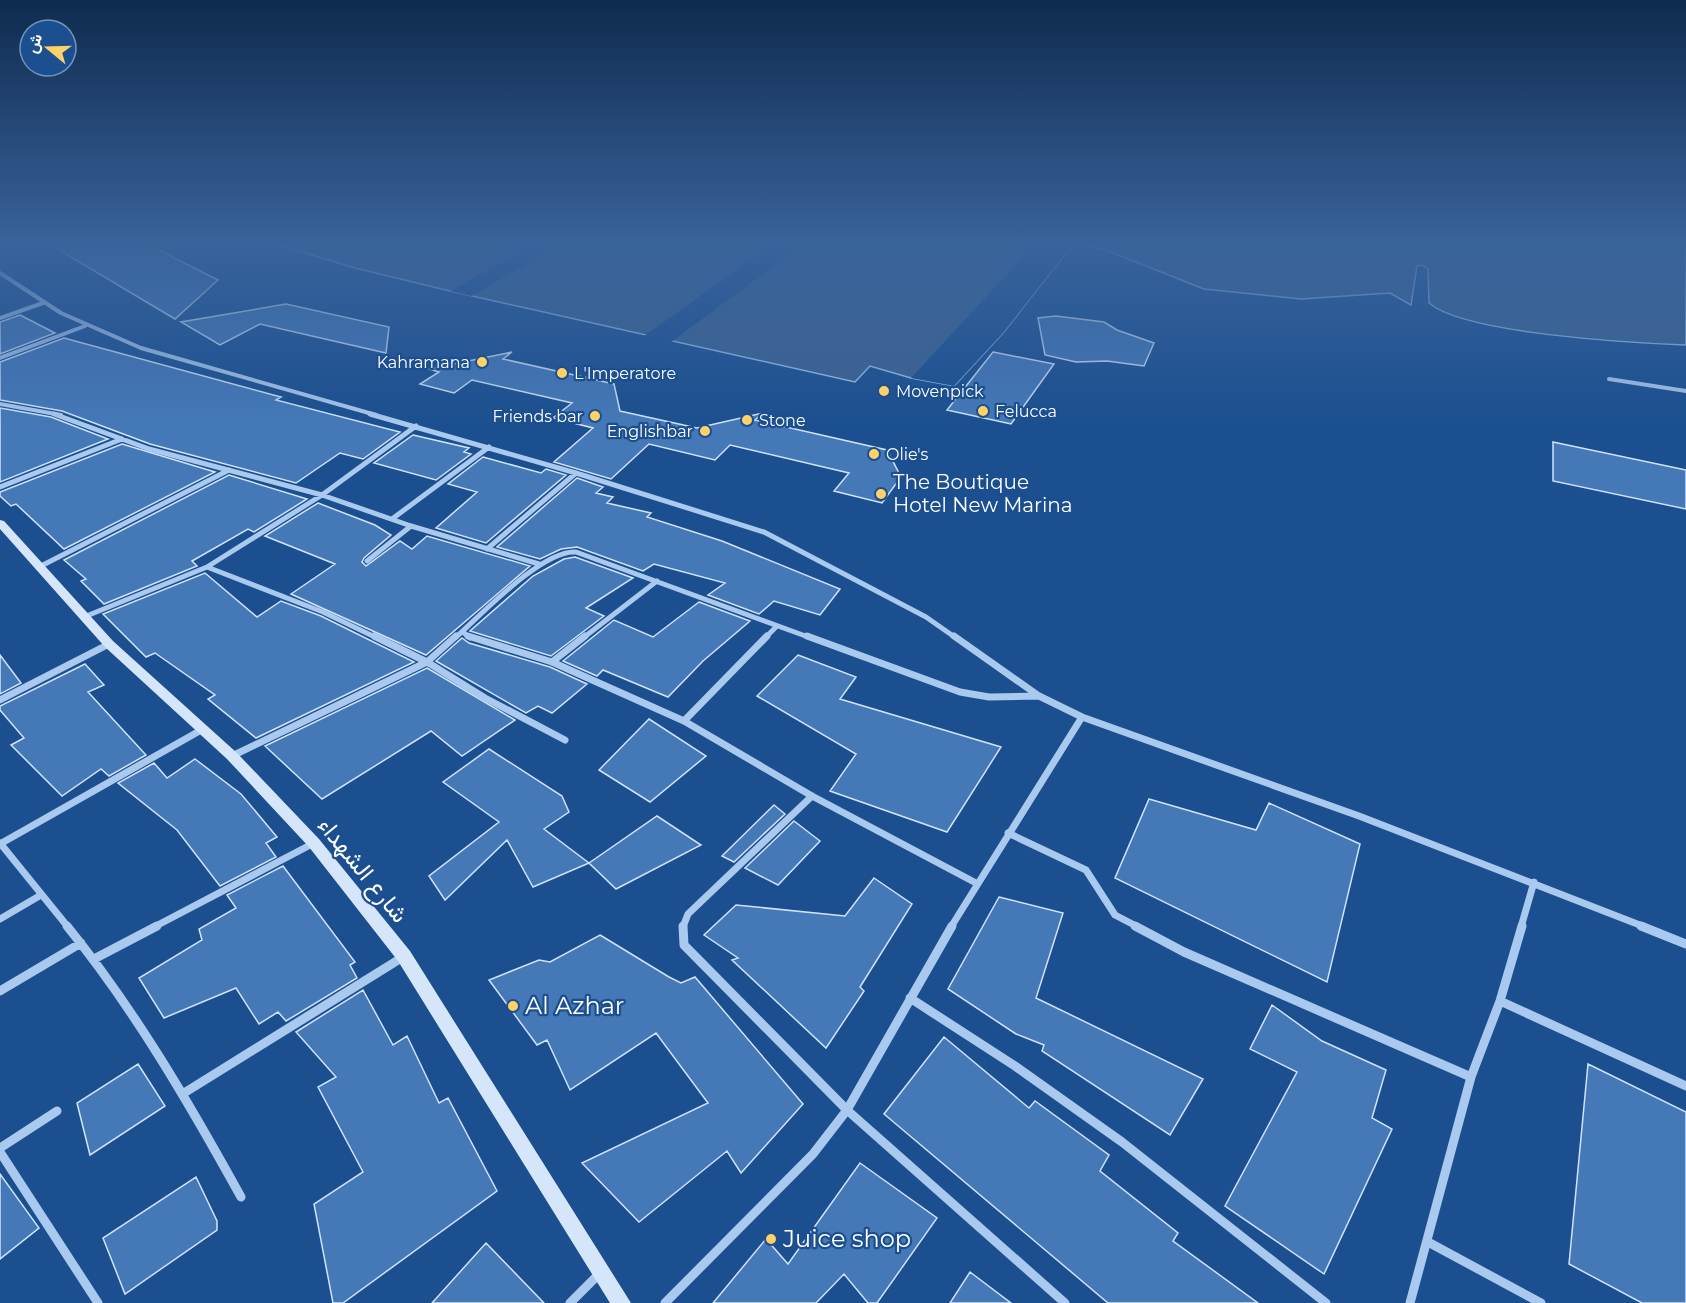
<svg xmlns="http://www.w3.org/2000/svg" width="1686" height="1303" font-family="Montserrat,Vazirmatn,sans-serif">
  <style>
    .water { fill: #3c6290; stroke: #9cc4f0; stroke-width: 1.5 }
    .pier { fill: #1b4f8f }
    .building { fill: #4478b7; stroke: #cfe3fa; stroke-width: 1.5 }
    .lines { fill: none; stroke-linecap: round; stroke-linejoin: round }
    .street-far3 { stroke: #a9c9ee; stroke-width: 4 }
    .street-far2 { stroke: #a9c9ee; stroke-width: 5 }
    .street-far1 { stroke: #a9c9ee; stroke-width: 7 }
    .street { stroke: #a9c9ee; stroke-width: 9 }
    .secondary { fill: #d6e6fa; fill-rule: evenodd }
    .poi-dot { fill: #ffd166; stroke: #1b4f8f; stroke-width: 2 }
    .labels { text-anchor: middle; stroke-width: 4.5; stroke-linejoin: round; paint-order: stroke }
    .far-poi-label { font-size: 16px; fill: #fff; stroke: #1b4f8f; text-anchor: start }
    .poi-label { font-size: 20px; fill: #fff; stroke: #1b4f8f; text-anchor: start }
    .near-street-label { font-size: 24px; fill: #fff; stroke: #1b4f8f }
    .near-poi-label { font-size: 24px; fill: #fff; stroke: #1b4f8f; text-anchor: start }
  </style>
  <rect width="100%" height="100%" fill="#1b4f8f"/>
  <!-- water -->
  <path class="water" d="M275 244H1073L1003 333 954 386 911 378 870 366 855 382 450 291 355 268Z
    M1074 244H1686V345C1634 343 1465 334 1429 303L1428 269 1422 265 1417 266 1411 305 1390 293 1301 299 1204 289 1103 249Z"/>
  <!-- pier -->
  <path class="pier" d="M535 244H562L471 296 450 291Z
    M773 244H804L671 342 644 336Z
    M1035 244H1073L1003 333 954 386 911 378Z"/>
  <!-- building -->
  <path class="building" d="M49 244H147L218 280 175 319Z
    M286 304 389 327 386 353 260 324 220 345 181 322Z
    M20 315 55 333 0 354V322Z
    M1056 316 1104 322 1117 330 1154 343 1144 366 1107 361 1076 362 1045 355 1038 318Z
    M64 338 281 397 276 400 400 432 363 459 340 453 296 483 150 444 62 411 0 400V362Z
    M512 352 503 359 614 384 620 411 697 428 763 413 755 420 887 450 901 477 882 503 834 491 849 473 730 445 715 460 649 444 611 479 554 462 593 428 553 418 572 403 472 380 454 393 420 384 439 372 429 369Z
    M993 352 1054 364 1011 424 947 410Z
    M0 408 51 417 108 439 0 482Z
    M413 435 469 448 464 452 471 454 436 480 374 463Z
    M1553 442 1686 470V509L1553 481Z
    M122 444 215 472 64 549 16 504 11 506 0 496V492Z
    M483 457 541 473 546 469 566 475 486 543 436 528 477 492 448 484Z
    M229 475 307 499 254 532 248 529 192 561 197 566 104 604 81 581 86 579 64 560Z
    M577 478 603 487 596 493 613 497 607 503 651 513 647 517 722 541 840 589 820 615 774 601 759 614 708 595 725 583 654 564 643 571 577 547 561 549 540 559 497 547Z
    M318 503 375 525 391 535 364 558 362 562 366 566 400 541 412 549 427 536 530 566 426 655 291 594 335 564 265 536Z
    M575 557 633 578 586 608 604 616 551 656 470 631 533 576 564 559Z
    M205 573 257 617 281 601 321 616 414 662 256 738 208 699 215 695 155 653 146 657 103 614Z
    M699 602 750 621 703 661 668 697 603 670 597 676 563 661 614 620 653 637Z
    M462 638 469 643 550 667 587 684 552 713 538 706 526 713 436 661Z
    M0 655 21 683 0 694Z
    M798 655 856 677 840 699 1001 747 947 832 830 791 856 754 757 696Z
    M85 664 104 685 88 692 146 755 109 776 101 769 62 796 11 745 24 738 0 710V706Z
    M427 668 515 720 462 756 431 731 322 799 265 746Z
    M649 719 706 756 650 802 599 770Z
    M489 749 562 796 569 812 544 829 589 863 533 887 507 840 445 900 429 876 499 822 443 782Z
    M195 759 241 794 277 837 266 843 276 857 220 886 177 830 118 783 154 763 167 778Z
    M1149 799 1256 830 1269 803 1360 844 1327 982 1115 878Z
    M774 805 785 814 734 862 722 856Z
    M657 816 701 845 616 889 589 863Z
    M794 821 820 841 778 885 745 868Z
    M283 866 355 962 350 965 357 978 286 1021 278 1012 259 1024 236 988 164 1018 139 978 202 940 199 929 236 908 227 895Z
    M874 878 912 904 860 987 864 991 826 1048 732 960 738 958 704 935 736 905 845 916Z
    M999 897 1063 913 1036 998 1203 1079 1170 1135 1042 1051 1044 1045 1016 1034 948 989Z
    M600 935 669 977 681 983 695 977 803 1104 741 1173 727 1151 639 1222 582 1163 708 1103 656 1033 570 1090 547 1040 537 1045 489 980 539 960 550 962Z
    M363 990 393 1045 407 1036 439 1103 448 1098 497 1191 343 1303H333L314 1204 363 1172 318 1087 336 1077 296 1032Z
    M1272 1005 1322 1041 1386 1070 1372 1118 1392 1129 1324 1274 1225 1206 1297 1072 1250 1049Z
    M944 1037 1029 1108 1035 1101 1109 1155 1100 1171 1178 1233 1173 1241 1258 1303H1108L884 1114Z
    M138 1064 165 1106 90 1155 77 1103Z
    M1588 1064 1686 1112V1303H1642L1569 1264Z
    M860 1163 937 1218 877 1303H868L844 1274 816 1303H713L766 1239 788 1264Z
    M0 1174 39 1228 0 1259Z
    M196 1177 217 1221V1230L125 1294 103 1238Z
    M486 1243 544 1303H432Z
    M970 1272 1011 1303H950Z"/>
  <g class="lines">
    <!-- street-far3 -->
    <path class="street-far3" d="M0 273 61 313 141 348 376 415
      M0 318 43 303
      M0 358 85 326
      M1609 379 1686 391
      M0 404 61 415"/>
    <!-- street-far2 -->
    <path class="street-far2" d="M54 414 149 449 322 495 411 526 539 564
      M370 414 576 473 764 532 926 617 956 638
      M0 487 122 439
      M392 519 489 447
      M487 549 576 473
      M367 561 411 526
      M39 567 229 470
      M207 567 323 612 377 638
      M84 617 207 567 322 495 416 426
      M463 632 470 638
      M455 638C481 615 543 549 576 552L811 638
      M583 638 657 581
      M765 638 777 626"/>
    <!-- street-far1 -->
    <path class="street-far1" d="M374 636 427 662 485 698 565 740
      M468 636 552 662 684 721 812 796 976 883
      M807 636 960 692 989 697 1039 696
      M954 636 1039 696 1082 717 1359 816 1645 927
      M552 662 585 636
      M0 700 109 644
      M684 721 767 636
      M232 756 427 662 456 636
      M1008 833 1086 870 1115 915 1138 927
      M0 843 68 927
      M0 844 203 729
      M0 919 41 895
      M154 927 314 843
      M683 927 688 914 812 796
      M951 927 1082 717
      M1521 927 1534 882"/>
    <!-- street -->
    <path class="street" d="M67 926C135 1010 189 1103 241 1197
      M683 926 684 945 847 1110 1065 1303
      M1135 926 1184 952 1471 1077
      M1641 926 1686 944
      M94 959 157 926
      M0 991 81 943
      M910 998 1015 1066 1122 1142 1326 1303
      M1500 1001 1686 1086
      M184 1093 403 957
      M0 1148 57 1111
      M0 1152 98 1303
      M1428 1242 1541 1303
      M570 1303 599 1274
      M665 1303 813 1154 847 1110 952 926
      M1410 1303 1471 1077 1500 1001 1522 926"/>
    <!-- secondary -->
    <path class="secondary" d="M0 520 4 521 113 641 237 753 319 839 410 951 631 1303H610L398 961 309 847 227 759 105 647 0 529Z"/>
  </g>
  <!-- sky -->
  <linearGradient id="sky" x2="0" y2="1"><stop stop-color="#0f2b4f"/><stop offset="0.57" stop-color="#39639b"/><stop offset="1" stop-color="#39639b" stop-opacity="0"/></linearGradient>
  <rect width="1686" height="426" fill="url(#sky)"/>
  <!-- markers -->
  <g class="poi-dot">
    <circle cx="482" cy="362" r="6"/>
    <circle cx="562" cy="373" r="6"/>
    <circle cx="884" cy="391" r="6"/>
    <circle cx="983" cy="411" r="6"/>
    <circle cx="595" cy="416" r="6"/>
    <circle cx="747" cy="420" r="6"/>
    <circle cx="705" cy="431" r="6"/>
    <circle cx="874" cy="454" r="6"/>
    <circle cx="881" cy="494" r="6"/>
    <circle cx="513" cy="1006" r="6"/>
    <circle cx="771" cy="1239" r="6"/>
  </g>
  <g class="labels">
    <!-- far-poi labels -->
    <g class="far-poi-label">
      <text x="470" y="368" text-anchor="end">Kahramana</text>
      <text x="574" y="379">L'Imperatore</text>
      <text x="896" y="397">Movenpick</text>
      <text x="995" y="417">Felucca</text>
      <text x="583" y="422" text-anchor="end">Friends bar</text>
      <text x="759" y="426">Stone</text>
      <text x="693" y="437" text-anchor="end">Englishbar</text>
      <text x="886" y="460">Olie's</text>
    </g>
    <!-- poi labels -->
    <g class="poi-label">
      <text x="893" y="489">The Boutique<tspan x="893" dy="23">Hotel New Marina</tspan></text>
    </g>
    <!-- near-street labels -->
    <g class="near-street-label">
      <text transform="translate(363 870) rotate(51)" y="8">شارع الشهداء</text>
    </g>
    <!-- near-poi labels -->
    <g class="near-poi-label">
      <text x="525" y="1014">Al Azhar</text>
      <text x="783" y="1247">Juice shop</text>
    </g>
  </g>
  <!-- north arrow -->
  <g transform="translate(48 48) rotate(289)"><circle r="28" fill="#1b4f8f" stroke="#7695bc" stroke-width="1.5"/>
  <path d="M0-4.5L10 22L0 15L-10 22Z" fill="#ffd166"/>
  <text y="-9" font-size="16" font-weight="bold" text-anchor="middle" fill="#ffffff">ش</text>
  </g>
</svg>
